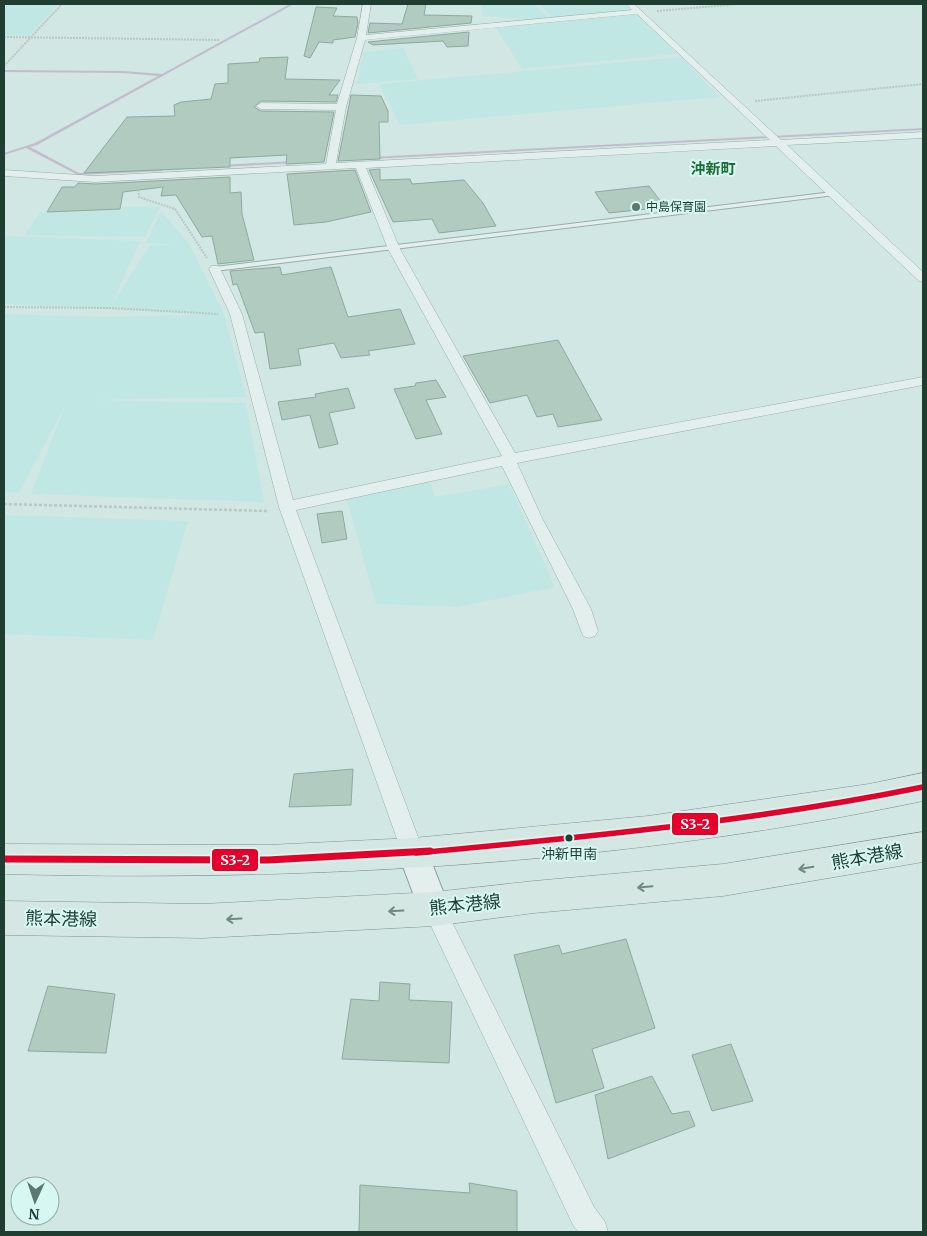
<svg xmlns="http://www.w3.org/2000/svg" width="927" height="1236" font-family="Merriweather,'Noto Sans JP',serif">
  <style>
    .farmland { fill: #c1e7e4 }
    .lines { fill: none; stroke-linecap: round; stroke-linejoin: round }
    .stream { fill: #c4bbcd; fill-rule: evenodd }
    .building { fill: #b1cbc1; stroke: #8fa89f }
    .lane-casing { stroke: #99ada8; stroke-width: 2 }
    .street-casing { stroke: #99ada8; stroke-width: 1 }
    .secondary-casing { stroke: #899d97; stroke-width: 2 }
    .primary-casing { stroke: #80928d; stroke-width: 1 }
    .path-far1 { stroke: #b9c8c4; stroke-width: 2; stroke-dasharray: 2 1; stroke-linecap: butt }
    .path { stroke: #b9c8c4; stroke-width: 2.5; stroke-dasharray: 3 2; stroke-linecap: butt }
    .lane { fill: #e2efec; fill-rule: evenodd }
    .street { fill: #e2efec; fill-rule: evenodd }
    .secondary { fill: #e2efec; fill-rule: evenodd }
    .primary { fill: #d4e7e3; fill-rule: evenodd }
    .bus-1-far1-casing { stroke: #d7f7f2; stroke-width: 9 }
    .bus-1-casing { stroke: #d7f7f2; stroke-width: 11 }
    .bus-1-far1 { stroke: #e4002b; stroke-width: 5.5 }
    .bus-1 { stroke: #e4002b; stroke-width: 7 }
    .oneway { stroke: #708a81 }
    .poi-dot { fill: #5d786f; stroke: #d7f7f2; stroke-width: 2 }
    .bus-dot { fill: #1f3d31; stroke: #d7f7f2; stroke-width: 2 }
    .labels { text-anchor: middle; stroke-width: 4; stroke-linejoin: round; paint-order: stroke }
    .far-poi-label { font-size: 12px; fill: #1f3d31; stroke: #d7f7f2; text-anchor: start }
    .bus-label { font-size: 14px; fill: #1f3d31; stroke: #d7f7f2 }
    .far-quarter-label { font-size: 15px; font-weight: bold; fill: #1d6c36; stroke: #d7f7f2 }
    .near-street-label { font-size: 18px; fill: #1f3d31; stroke: #d7f7f2 }
    .line-badge { stroke: #d7f7f2; stroke-width: 2 }
    .badge-label { font-size: 14px; text-anchor: middle; font-weight: bold; fill: #fff }
  </style>
  <rect width="100%" height="100%" fill="#d1e7e3"/>
  <!-- farmland -->
  <path class="farmland" d="M4 4H58L29 36 4 35Z
    M481 4H534L550 20 482 16Z
    M540 4H629L637 12 555 20Z
    M636 14 677 54 522 69 495 26Z
    M403 48 418 79 357 84 363 52Z
    M681 57 719 97 400 125 379 84Z
    M120 207H160L145 237 25 235 40 212Z
    M161 211 189 244 224 314 246 397 92 400 246 403 264 502 31 494 65 406 19 493 4 492V314L112 317 215 314 4 304V236L140 241 112 304 150 245H176L146 243Z
    M430 482 435 497 509 484 555 587 457 607 376 604 346 497Z
    M4 515 188 521 153 640 4 634Z"/>
  <g class="lines">
    <!-- stream -->
    <path class="stream" d="M290 4H294L37 145 30 147 79 173 161 169 163 170 162 171 78 175 26 148 4 155V153L35 143 158 76 123 73 4 72V70L123 71 162 74Z
      M923 128V130L372 159 370 158 372 157Z
      M294 161 296 162 295 163 222 167 220 166 222 165Z"/>
  </g>
  <!-- building -->
  <path class="building" d="M408 4H426L424 15 472 16 471 23 368 33 370 23 402 24Z
    M316 7 337 8 333 16 357 17 358 23 355 37 333 40V43L319 42 310 58 304 56Z
    M469 32 468 46 447 47 443 41 373 45 368 42Z
    M288 57 285 79 340 80 329 95H338L336 102 261 101 254 107 261 111 334 112 324 162 286 164 287 155 230 158V167L84 173 127 117 175 116 174 105 181 102 211 99 215 84 228 83V64L259 62 260 58Z
    M351 95 381 96 388 111V122H379L380 159 338 161Z
    M380 169V180L410 179 412 184 464 180 483 203 496 226 439 233 432 219 393 222 369 170Z
    M355 170 371 212 326 222 294 225 287 174Z
    M230 177V193L241 192 242 214 254 260 218 264 212 236 202 237 176 195 161 196 163 187 123 192 120 209 47 212 62 187H75L78 183 95 184Z
    M649 186 665 207 609 213 595 192Z
    M280 267 282 275 331 267 348 317 400 309 415 344 368 351 370 355 341 358 334 343 298 349 301 365 270 369 264 332 255 333 237 284 233 285 230 271Z
    M558 340 602 420 558 427 553 414 537 417 527 395 490 403 463 356Z
    M436 380 446 397 426 400 442 434 416 439 394 389 415 386 416 383Z
    M348 388 355 408 329 413 338 444 319 448 310 415 282 420 278 402 316 397 315 394Z
    M342 511 347 539 322 543 317 514Z
    M353 769 351 805 289 807 294 774Z
    M626 939 655 1028 592 1049 604 1088 556 1103 514 955 559 945 562 954Z
    M380 982 410 984 409 1000 452 1002 449 1063 342 1059 351 999 379 1001Z
    M48 986 115 994 106 1053 28 1051Z
    M731 1044 753 1101 712 1111 692 1055Z
    M652 1076 672 1114 689 1111 695 1126 608 1159 595 1095Z
    M469 1183 517 1191V1232H359L360 1185 470 1193Z"/>
  <g class="lines">
    <!-- lane casing -->
    <g class="lane-casing">
      <path id="lane" d="M833 192 836 194 835 195 215 271 212 269 215 267Z"/>
    </g>
    <!-- street casing -->
    <g class="street-casing">
      <path id="street" d="M363 4H371L366 35 632 10 626 4H634L781 140 923 132V138L787 145 923 272V282L919 281 776 146 366 168 400 249 515 453 923 377V385L517 463 542 518 591 609 598 631 595 636 589 638 583 636 573 609 502 466 296 510 424 853 420 860 413 863 406 860 402 853 279 507 230 314 209 269 211 266H219L242 314 293 500 502 456 388 249 356 168 95 182 4 176V170L95 176 326 164 336 110 261 109 256 106 261 103 337 104 357 38ZM637 14 770 140 336 163 346 107 365 40Z
        M434 898 442 902 594 1207 605 1222 608 1232H579L574 1227 423 909 426 902Z"/>
    </g>
    <!-- secondary casing -->
    <g class="secondary-casing">
      <path id="secondary" d="M413 839 424 843 450 909 445 920 434 924 423 920 398 853 402 843Z"/>
    </g>
    <!-- primary casing -->
    <g class="primary-casing">
      <path id="primary" d="M923 773V801C622 864 311 882 4 874V844L268 845 413 838 648 816 869 784Z
        M923 832V862L723 896 534 913 434 926 203 938 4 935V901L203 904 434 892 534 881 723 864Z"/>
    </g>
    <!-- path-far1 -->
    <path class="path-far1" d="M657 11 739 4
      M4 37 220 40
      M4 66 62 4
      M755 101 923 84
      M138 190 139 197 175 209 207 258
      M4 307 110 308 218 314"/>
    <!-- path -->
    <path class="path" d="M4 504 268 511"/>
    <!-- lane -->
    <use href="#lane" class="lane"/>
    <!-- street -->
    <use href="#street" class="street"/>
    <!-- secondary -->
    <use href="#secondary" class="secondary"/>
    <!-- primary -->
    <use href="#primary" class="primary"/>
    <!-- bus-1-far1 casing -->
    <g class="bus-1-far1-casing">
      <path id="bus-1-far1" d="M416 853C586 837 756 821 923 787"/>
    </g>
    <!-- bus-1 casing -->
    <g class="bus-1-casing">
      <path id="bus-1" d="M4 859 268 860 430 851"/>
    </g>
    <!-- bus-1-far1 -->
    <use href="#bus-1-far1" class="bus-1-far1"/>
    <!-- bus-1 -->
    <use href="#bus-1" class="bus-1"/>
  </g>
  <!-- one-way arrows -->
  <defs><path id="oneway-shaft" d="M-6 0H5M1.5-3L5.5 0L1.5 3" fill="none" stroke-width="1.6" stroke-linecap="round" stroke-linejoin="round" transform="scale(1.25)"/></defs>
  <g class="oneway">
    <use href="#oneway-shaft" transform="translate(806 868) rotate(171)"/>
    <use href="#oneway-shaft" transform="translate(645 887) rotate(175)"/>
    <use href="#oneway-shaft" transform="translate(396 911) rotate(177)"/>
    <use href="#oneway-shaft" transform="translate(234 919) rotate(177)"/>
  </g>
  <!-- markers -->
  <circle class="poi-dot" cx="636" cy="207" r="5"/>
  <circle class="bus-dot" cx="569" cy="838" r="4.5"/>
  <g class="labels">
    <!-- far-poi labels -->
    <g class="far-poi-label">
      <text x="646" y="211">中島保育園</text>
    </g>
    <!-- bus labels -->
    <g class="bus-label">
      <text x="569" y="859">沖新甲南</text>
    </g>
    <!-- far-quarter labels -->
    <g class="far-quarter-label">
      <text x="713" y="174">沖新町</text>
    </g>
    <!-- near-street labels -->
    <g class="near-street-label">
      <text transform="translate(867 857) rotate(-10)" y="6">熊本港線</text>
      <text transform="translate(465 905) rotate(-6)" y="6">熊本港線</text>
      <text transform="translate(61 919) rotate(1)" y="6">熊本港線</text>
    </g>
  </g>
  <g class="line-badge">
    <rect x="671" y="812" width="48" height="24" rx="5" fill="#e4002b"/>
    <rect x="211" y="848" width="48" height="24" rx="5" fill="#e4002b"/>
  </g>
  <g class="badge-label">
    <text x="695" y="829">S3-2</text>
    <text x="235" y="865">S3-2</text>
  </g>
  <!-- border -->
  <rect width="927" height="1236" fill="none" stroke="#1f3d31" stroke-width="10"/>
  <!-- north arrow -->
  <g transform="translate(35 1201) rotate(183)"><circle r="24" fill="#d7f7f2" stroke="#8dada5"/>
  <path d="M0-4L9 19L0 12L-9 19Z" fill="#5d786f"/>
  <text y="-8" font-size="14" font-weight="bold" text-anchor="middle" fill="#1f3d31">N</text>
  </g>
</svg>
